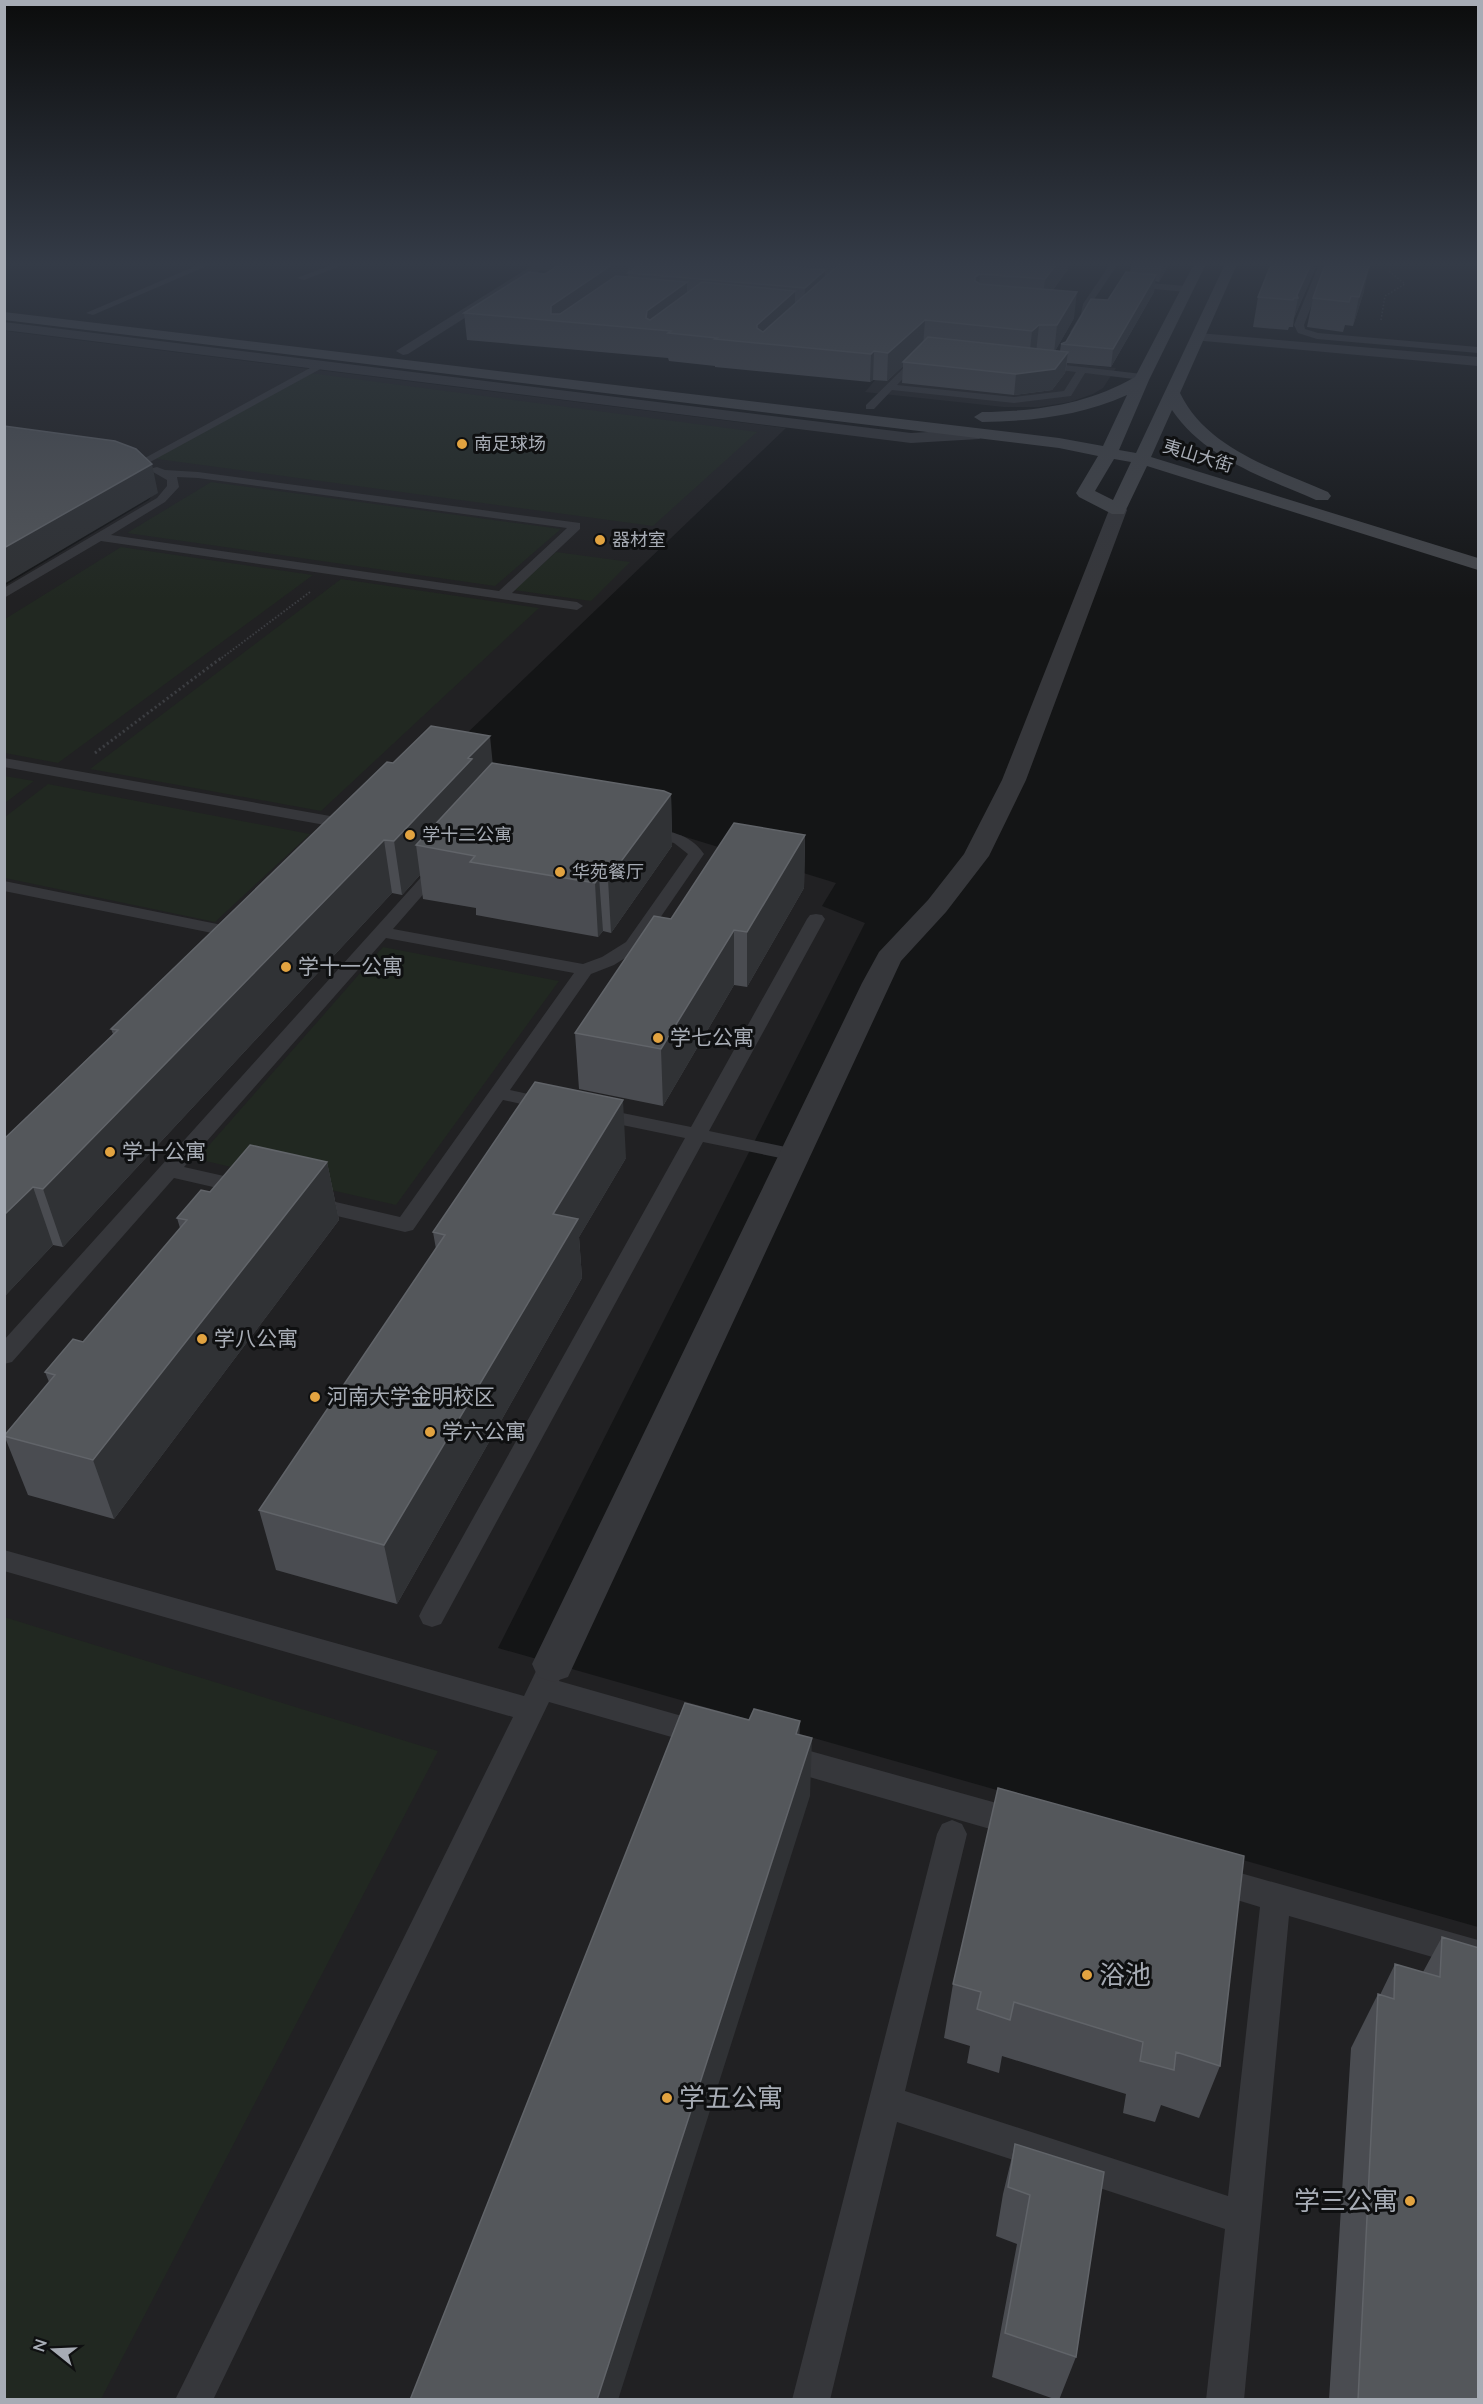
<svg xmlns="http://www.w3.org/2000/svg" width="1483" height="2404" font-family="Lato,'Noto Sans SC',sans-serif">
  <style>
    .built { fill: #212123 }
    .green { fill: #212821 }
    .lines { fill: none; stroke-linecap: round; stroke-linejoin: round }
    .path-far2 { stroke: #3c3e42; stroke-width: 1.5; stroke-dasharray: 1.5 2; stroke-linecap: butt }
    .path-far1 { stroke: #3c3e42; stroke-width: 2; stroke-dasharray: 1.5 2; stroke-linecap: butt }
    .path { stroke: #3c3e42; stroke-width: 3; stroke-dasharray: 2 3; stroke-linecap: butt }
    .lane { fill: #36373b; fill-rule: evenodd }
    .street { fill: #36373b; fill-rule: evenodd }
    .secondary { fill: #44464a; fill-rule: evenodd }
    .wall { fill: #4a4c51 }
    .shaded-wall { fill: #303235 }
    .building { fill: #54575b; stroke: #616469; stroke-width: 1.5 }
    .poi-dot { fill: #e2a340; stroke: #0f1011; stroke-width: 2 }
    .labels { text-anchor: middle; stroke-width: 6; stroke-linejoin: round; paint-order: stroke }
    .far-poi-label { font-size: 18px; fill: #a7acb5; stroke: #0f1011; text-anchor: start }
    .far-street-label { font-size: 18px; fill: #a7acb5; stroke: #0f1011 }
    .poi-label { font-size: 21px; fill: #a7acb5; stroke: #0f1011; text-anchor: start }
    .near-poi-label { font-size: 26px; fill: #a7acb5; stroke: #0f1011; text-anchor: start }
  </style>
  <rect width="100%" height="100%" fill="#141516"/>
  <!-- built -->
  <path class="built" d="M5 331 786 428 438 761 836 883 822 906 865 923 498 1648 1478 1927V2399H5L4 586 149 500 153 494 5 454Z
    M916 343 1066 363 1116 368 1103 388 1093 394 1070 402 1039 407H1004L865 392 882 372Z"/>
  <!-- green -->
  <path class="green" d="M302 372 757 432 653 526 150 458Z
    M211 482 561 529 495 586 127 533Z
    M121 547 313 575 58 763 5 753V619Z
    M556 552 630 562 591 601 514 590Z
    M341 579 539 608 321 811 90 769Z
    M4 776H5L34 781 5 803Z
    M48 784 310 834 215 922 5 878V817Z
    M383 947 559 981 396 1205 197 1159Z
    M4 1617 438 1751 101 2399H5Z"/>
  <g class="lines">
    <!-- path-far2 -->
    <path class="path-far2" d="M1381 320 1385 296 1405 284 1389 271 1391 262"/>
    <!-- path-far1 -->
    <path class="path-far1" d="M219 660 310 592"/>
    <!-- path -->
    <path class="path" d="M95 753 221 658"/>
    <!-- lane -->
    <path class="lane" d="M205 262H216L93 315 86 313Z
      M339 262H351L304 280 297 278Z
      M1108 262H1116V267L1091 304 1089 314 1080 332 1072 334 1070 332 1081 314 1083 304 1108 267Z
      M1320 262H1328L1304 325 1305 329 1318 333 1478 347V353L1317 339 1298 333 1294 325Z
      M540 265 581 267 585 270 581 273 537 269 536 267Z
      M1126 281 1186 286 1190 289 1186 292 1123 286 1122 284Z
      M922 350 927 353 925 355 897 385 1014 397 1064 391 1076 372 1036 367V363L1039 362 1142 374 1147 377 1142 380 1085 373 1071 396 1014 403 892 390 874 409H866V405Z
      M321 362 326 365 324 367 141 467 137 468 132 465Z
      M157 467 165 470 198 472 580 523V529L512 593 577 602 583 606 577 610 101 541 4 598V588L157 498 167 486V480L153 472V468ZM177 477 198 478 567 528 499 591 111 535 165 502 179 487Z
      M4 758 330 816 342 822 344 831 334 842 328 844 320 839 328 830 325 825 4 767Z
      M644 827C668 831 690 833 704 854L638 950 614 965 591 974 510 1090 560 1101 563 1105 560 1109 553 1111 503 1100 413 1230 405 1232 303 1208 299 1203 303 1198 310 1196 400 1217 574 973 386 938 184 1167 255 1183 258 1188 255 1193 248 1195 174 1178 12 1362 4 1364V1340L434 863H446L448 866 393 929 583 964 602 957 626 942 688 854 674 843 638 835 636 832Z
      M4 881 232 927 238 928 241 932 238 936 232 937 4 891Z
      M816 914 822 915 825 919 709 1131 795 1149 802 1150 805 1155 802 1160 795 1161 703 1142 441 1624 432 1627 423 1624 419 1616 423 1608 685 1138 598 1120 591 1118 588 1114 591 1110 598 1108 691 1127 807 919 810 915Z
      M4 1550 524 1696 538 1667 548 1663 558 1667 562 1675 559 1681 703 1722 713 1725 717 1734 713 1743 703 1746 549 1702 213 2400H175L513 1717 4 1571Z
      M785 1744 1018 1809 1028 1813 1033 1823 1028 1833 1018 1837 785 1770 775 1766 771 1757 775 1748Z
      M952 1820 962 1824 967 1834 905 2091 1228 2196 1260 1907 1201 1889 1197 1879 1201 1869 1212 1865 1478 1940V1970L1289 1916 1244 2400H1206L1225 2229 897 2122 830 2400H792L937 1834 942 1824Z"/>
    <!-- street -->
    <path class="street" d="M538 262H553L408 354 403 355 396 351Z
      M4 322 911 433 979 429 987 434 979 439 911 443 4 330Z
      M1198 333 1478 357V366L1193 340 1191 337 1193 334Z
      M1118 505 1124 506 1127 510 1026 780 989 856 946 912 901 961 568 1677 553 1682 538 1677 532 1664 862 983 879 952 928 900 964 854 1002 780 1109 510 1112 506Z"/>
    <!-- secondary -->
    <path class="secondary" d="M1195 262H1207L1149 380 1119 450 1136 453 1226 262H1238L1180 393C1207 449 1275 469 1328 492L1331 496 1328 500H1316C1265 478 1204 458 1172 410L1151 457 1478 558V570L1147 466 1124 514H1112L1079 497 1076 493 1098 456 1059 448 4 320V312L1059 438 1103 446 1127 395C1080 416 1033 421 982 422L974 417 982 412C1037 411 1086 405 1135 377ZM1114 459 1131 462 1113 500 1095 491Z"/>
  </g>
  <!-- wall -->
  <path class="wall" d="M564 262H1073L1053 290 1074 318 1055 351H1060L1061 344 1066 342 1108 300 1130 273 1132 262H1170L1159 282 1155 281 1154 292 1111 367 1067 363 1065 373 1052 390 1014 395 902 383 903 366 887 381 873 380 870 382 715 367V366L669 361 668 358 467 340 464 313 545 274Z
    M1272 262H1318L1294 318 1293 327H1289L1288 330 1253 327 1258 297Z
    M1366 263 1364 291 1353 326 1345 325 1343 332 1307 327 1313 298Z
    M393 763H492L671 794 672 846 611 933 603 931 598 937 476 915V908L423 899 420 875 402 895 392 893 63 1247 53 1245 4 1297V1139L113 1034 111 1029Z
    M805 835 804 888 747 987 734 985 663 1106 579 1089 575 1033 671 919Z
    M626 1158 579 1237 582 1278 397 1604 276 1570 259 1510 436 1249 433 1232Z
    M327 1162 339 1220 114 1519 28 1495 4 1435 49 1382 45 1372 83 1342 180 1228 177 1218 210 1192Z
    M998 1788 1220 2066 1199 2118 1161 2105 1155 2122 1123 2113 1126 2094 1002 2056 999 2073 967 2063 970 2046 944 2038 953 1984Z
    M1442 1937 1479 2400H1329L1351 2048 1378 1994 1380 1995 1395 1964 1423 1972Z
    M1015 2144 1104 2172 1076 2357 1059 2400H1057L992 2377 1017 2244 996 2236 1003 2194Z"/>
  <!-- shaded-wall -->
  <path class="shaded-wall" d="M616 262H628V279L568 322 551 314V306Z
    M835 262H854L834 280Z
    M1058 262H1073L1042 305 1045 279Z
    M1162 262H1170L1159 282Z
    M1312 262H1318L1294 318 1298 298 1297 295Z
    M1370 263 1364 291 1353 326 1359 297Z
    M825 270V289L804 308 805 288Z
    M980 274 978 300 973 303 975 277Z
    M1156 275 1154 292 1111 367 1113 349Z
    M687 282V308L647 329V311Z
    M795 291V317L756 343 757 325Z
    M1077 292 1074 318 1054 353 1057 325Z
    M925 320 923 347 903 362V366L887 381 888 353Z
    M1039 325 1036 353 1029 359 1032 331Z
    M874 351 873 380 870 382 871 354Z
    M1068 352 1065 373 1052 390 1014 395 1016 374Z
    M152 464 158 493 4 584V548Z
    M490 736 495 786 416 845 420 875 402 895 394 841 468 758Z
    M671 794 672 846 611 933 608 879Z
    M805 835 804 888 747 987V932Z
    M384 840 392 893 63 1247 43 1189Z
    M599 877 603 931 598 937 595 883Z
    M734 930V985L663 1106 661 1049Z
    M623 1100 626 1158 579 1237 582 1278 397 1604 384 1545 553 1214Z
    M327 1162 339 1220 114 1519 93 1460Z
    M33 1187 53 1245 4 1297V1215Z
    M800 1721 798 1779 796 1734Z
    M812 1738 810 1796 618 2400H597Z"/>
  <!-- building -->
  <path class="building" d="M564 262H616L551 306V314H560L616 276 687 282 647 311 646 318 650 320 702 282 795 291 757 325V328L763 332 842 262H1058L1045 279 980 274 975 277V281L980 284 1077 292 1057 325H1039L1032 331 925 320 888 353 874 351 871 354 715 339 717 338 668 333 671 331 464 313 529 272 545 274Z
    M644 262H728L825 270 805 288 628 273Z
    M1272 262H1312L1297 295 1298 298H1294L1293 300 1258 297Z
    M1326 262H1365L1370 263 1359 297 1351 296 1349 302 1313 298Z
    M1126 272 1156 275 1113 349 1061 344 1066 342 1091 299 1108 300Z
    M928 337 1068 352 1055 369 1016 374 903 362Z
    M4 426 115 441 136 449 152 464 4 548Z
    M431 726 490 736 468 758 472 759 394 841 384 840 43 1189 33 1187 4 1215V1139L118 1030 111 1029 387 762 393 763Z
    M492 763 664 791 671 794 608 879 599 877 595 883 470 862 475 856 416 845Z
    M734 823 805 835 747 932 734 930 661 1049 575 1033 654 916 671 919Z
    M535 1082 623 1100 553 1214 578 1219 384 1545 259 1510 445 1235 433 1232Z
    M250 1145 327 1162 93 1460 4 1436 55 1375 45 1372 73 1339 83 1342 187 1220 177 1218 201 1190 210 1192Z
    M685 1703 749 1720 754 1709 800 1721 796 1734 812 1738 597 2400H410Z
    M998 1788 1244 1856 1220 2066 1176 2052 1174 2070 1140 2061 1143 2042 1014 2002 1010 2020 977 2009 981 1992 953 1984Z
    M1442 1937 1479 1948V2400H1358L1378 1994 1394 1999 1395 1964 1440 1977Z
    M1015 2144 1104 2172 1076 2357 1005 2333 1030 2195 1008 2187Z"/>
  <!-- sky -->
  <linearGradient id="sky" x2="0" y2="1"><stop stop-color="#0b0c0c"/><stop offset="0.44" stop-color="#343b47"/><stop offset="1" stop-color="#343b47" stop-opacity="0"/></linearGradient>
  <rect width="1483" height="599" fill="url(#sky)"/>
  <!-- markers -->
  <g class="poi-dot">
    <circle cx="462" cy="444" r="6"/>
    <circle cx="600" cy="540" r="6"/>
    <circle cx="410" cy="835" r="6"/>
    <circle cx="560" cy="872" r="6"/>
    <circle cx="286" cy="967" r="6"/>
    <circle cx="658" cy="1038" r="6"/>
    <circle cx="110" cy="1152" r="6"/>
    <circle cx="202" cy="1339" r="6"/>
    <circle cx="315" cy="1397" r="6"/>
    <circle cx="430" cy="1432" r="6"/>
    <circle cx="1087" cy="1975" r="6"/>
    <circle cx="667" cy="2098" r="6"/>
    <circle cx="1410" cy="2201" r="6"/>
  </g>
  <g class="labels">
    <!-- far-poi labels -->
    <g class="far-poi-label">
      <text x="474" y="450">南足球场</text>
      <text x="612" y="546">器材室</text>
      <text x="422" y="841">学十二公寓</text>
      <text x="572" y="878">华苑餐厅</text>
    </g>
    <!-- far-street labels -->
    <g class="far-street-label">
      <text transform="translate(1198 456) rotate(17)" y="6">夷山大街</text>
    </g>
    <!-- poi labels -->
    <g class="poi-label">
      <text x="298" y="974">学十一公寓</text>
      <text x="670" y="1045">学七公寓</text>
      <text x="122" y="1159">学十公寓</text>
      <text x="214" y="1346">学八公寓</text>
      <text x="327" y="1404">河南大学金明校区</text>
      <text x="442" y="1439">学六公寓</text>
    </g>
    <!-- near-poi labels -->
    <g class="near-poi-label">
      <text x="1099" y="1984">浴池</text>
      <text x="679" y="2107">学五公寓</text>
      <text x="1398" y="2210" text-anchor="end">学三公寓</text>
    </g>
  </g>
  <!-- border -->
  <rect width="1483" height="2404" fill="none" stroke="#a7acb5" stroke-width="12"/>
  <!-- north arrow -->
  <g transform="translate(54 2350) rotate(288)" stroke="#0f1011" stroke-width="4.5" paint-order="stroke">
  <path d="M0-4.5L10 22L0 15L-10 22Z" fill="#a7acb5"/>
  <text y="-9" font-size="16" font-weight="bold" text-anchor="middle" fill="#a7acb5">N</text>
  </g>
</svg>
